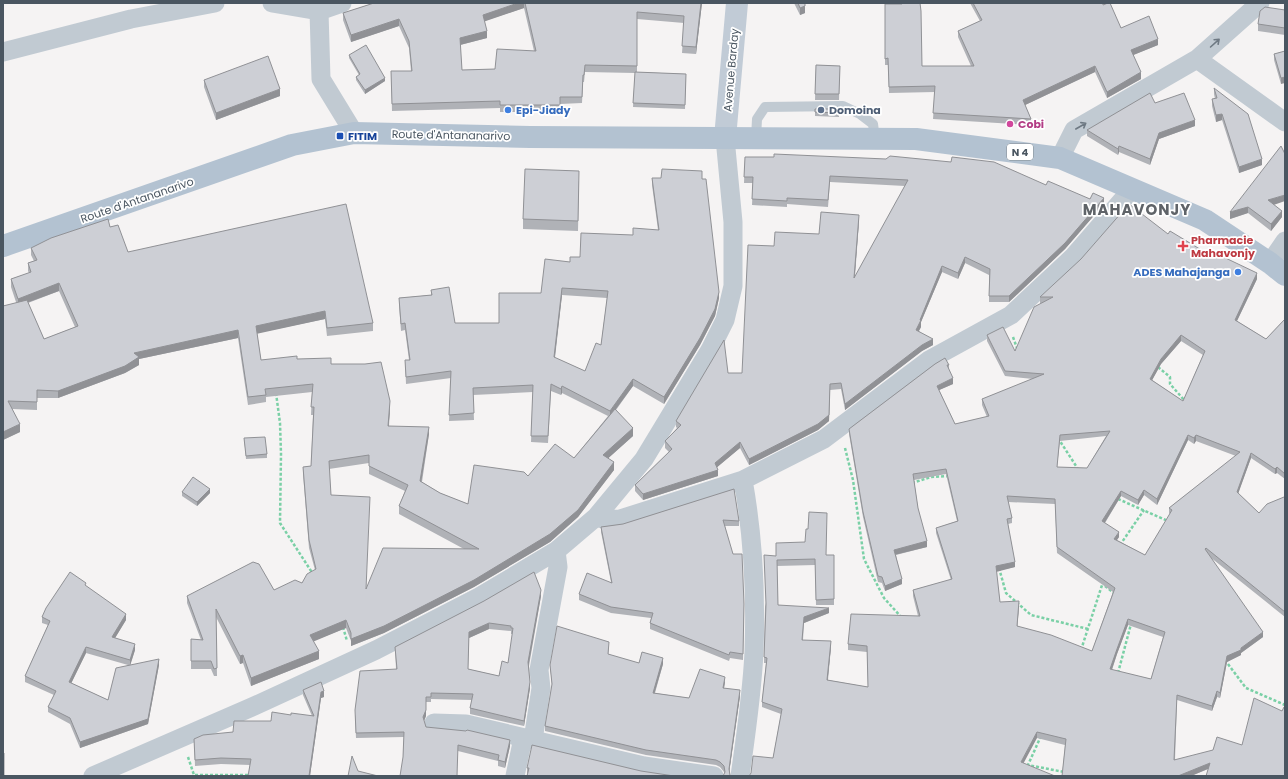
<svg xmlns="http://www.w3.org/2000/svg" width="1288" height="779" font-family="Poppins,sans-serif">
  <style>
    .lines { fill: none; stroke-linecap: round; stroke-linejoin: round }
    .path { stroke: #7ad0a6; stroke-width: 2.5; stroke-dasharray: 3 2; stroke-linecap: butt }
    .lane { stroke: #c1cad2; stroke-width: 10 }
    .street { stroke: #c1cad2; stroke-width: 19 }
    .secondary { stroke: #c1cbd6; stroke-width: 22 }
    .primary { stroke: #b3c2d1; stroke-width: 22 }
    .wall { fill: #b0b2b7; fill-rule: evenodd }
    .shaded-wall { fill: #909195 }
    .building { fill: #cdcfd5; stroke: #909195; fill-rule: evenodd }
    .oneway { stroke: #6e7983 }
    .shop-dot { fill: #3f7fe0; stroke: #fff; stroke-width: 1.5 }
    .service-dot { fill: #5c6f8a; stroke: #fff; stroke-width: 1.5 }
    .hotel-dot { fill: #d1479c; stroke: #fff; stroke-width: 1.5 }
    .transit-dot { fill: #1a4fb4; stroke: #fff; stroke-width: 1.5 }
    .health-dot { fill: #e0444e; stroke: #fff; stroke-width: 1.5 }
    .labels { text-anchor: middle; stroke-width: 3.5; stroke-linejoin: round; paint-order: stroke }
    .shield { fill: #fff; stroke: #808990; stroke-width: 1 }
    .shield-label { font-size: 10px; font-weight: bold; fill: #4a5661 }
    .street-label { font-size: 11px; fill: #4a5661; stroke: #fff }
    .shop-label { font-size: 11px; font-weight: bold; fill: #366cbe; stroke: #fff; text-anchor: start }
    .service-label { font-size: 11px; font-weight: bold; fill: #4e5e75; stroke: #fff; text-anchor: start }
    .hotel-label { font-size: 11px; font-weight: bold; fill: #b23c85; stroke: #fff; text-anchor: start }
    .transit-label { font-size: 11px; font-weight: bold; fill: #164399; stroke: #fff; text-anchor: start }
    .health-label { font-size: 11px; font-weight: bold; fill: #be3a42; stroke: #fff; text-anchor: start }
    .district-label { font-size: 15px; font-weight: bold; letter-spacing: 1px; fill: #5f6368; stroke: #fff }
  </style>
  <rect width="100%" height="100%" fill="#f5f3f3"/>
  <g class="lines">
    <!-- path -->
    <path class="path" d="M1013 337 1018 351
      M1158 367 1170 377V384L1185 401
      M276 393 280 423 281 454 280 523 313 574
      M1058 438 1078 469
      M845 448 853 480 864 559 884 598 902 618
      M912 483 931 477 950 476
      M1118 499 1168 521
      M1120 545 1144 510
      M999 568 1006 593 1031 615 1088 629
      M1105 586 1115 594
      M343 627 347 641
      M1081 650 1103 582
      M1225 660 1246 688 1285 705
      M1118 673 1131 624
      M1041 736 1028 765 1064 772
      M188 757 194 775H250"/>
    <!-- lane -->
    <path class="lane" d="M756 138 757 119 765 107 843 106 860 114 873 124 875 139"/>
    <!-- street -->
    <path class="street" d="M272 3 319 11 321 79 354 133
      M319 11 342 3
      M3 52 131 19 215 3
      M1197 59 1285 122
      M1060 158 1074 130 1197 59 1260 3
      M1270 263 1285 241
      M596 517 606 520 620 519 743 480 824 439 929 360 1011 315 1073 257 1132 189
      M434 723 466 724 644 766 714 776
      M533 740 541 688 539 670 558 567 556 551
      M93 776 252 707 376 650 479 597 556 551 596 517 644 459 710 350 725 320 733 286V222L725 138
      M515 776 523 738
      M740 776C746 735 752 694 754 652 756 596 753 535 743 480"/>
    <!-- secondary -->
    <path class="secondary" d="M725 138 737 3"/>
    <!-- primary -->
    <path class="primary" d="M3 246 292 145 354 133 530 137 916 139 1060 158 1205 220 1270 263 1285 275"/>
  </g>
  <!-- wall -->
  <path class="wall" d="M374 3H702L696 54 682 53 684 23 637 19V72L686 74 685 109 633 107 635 73 585 72 584 82H583L582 103 560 104V112H500V108L392 111 391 71H411L409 48 399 26 351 42 343 20V13ZM524 8 534 51 495 69 462 70 460 45 487 38 484 21Z
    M794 3H805V13L800 15Z
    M901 3H920L922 66H971L958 37V31L980 21 970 3H1103V5L1121 28 1158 45 1133 55 1141 79 1107 98 1095 72 1025 105 1031 119V125L933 119 935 92 889 93 888 65H885V4H901Z
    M1285 10V35L1258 31V24Z
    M1285 51 1281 84 1274 60V54Z
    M349 55 385 81 365 94 356 80V77L359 75 349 58Z
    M816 65 840 66 839 100H815Z
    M204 80 280 96 216 120 204 87Z
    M1214 88 1262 165 1239 173 1222 120 1216 122 1212 106V99H1215L1214 94Z
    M1155 103 1195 126 1159 139 1150 165 1119 152 1118 155 1087 136V130Z
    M815 109H839V117L815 116Z
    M1281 146 1274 205 1282 217 1271 231 1248 213 1230 219Z
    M745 157 1046 185 1104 204 1065 249 1009 302H989V275L965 263 958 279 942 272 921 322V327L919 331 933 345 922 351 845 410 841 389 830 390 829 421 818 430 749 465 740 448 717 467 718 476 643 500 635 491V485L669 452 665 448V441L677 428 676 427V421L728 373H742L774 246 819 234 859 221 855 277 905 186 830 182 828 207 787 204V207L752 205 753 183H744Z
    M652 178 702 179 719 298 715 316 700 345 664 404 633 386 616 410 633 436 608 458 614 470 578 517 550 542 474 587 384 633 351 646V641L346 628 313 641 319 659 251 686 243 663 240 664 216 617 217 676H214L211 669H191V639L201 640 187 603V596L274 590 302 583 315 570 309 548 303 474V467L311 466 313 415H311L312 392 266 397V402L248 405 238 338 139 359V365L125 373 58 398H37V410L12 409 20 432 3 440 16 302 11 287V279L29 273 28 271V263L34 261 31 255V248L110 227 128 252 373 323V331L327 336 325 319 257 333 261 360 297 359 331 364 390 409 389 426 429 434 422 482 440 493 468 504 528 476 574 458 608 416 562 393 561 395 551 391 548 443 531 442 533 392 473 395 474 420 449 421 451 378 406 384 405 360H409L405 330 401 331 399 305V298L431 295V290L455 323H499L541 293 570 262 633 235 658 230 652 185ZM59 291 75 327 44 339 28 303ZM562 295 607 298 601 345 585 371 555 358ZM369 463V474L405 491 399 506V514L464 549 366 588 331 495 329 469Z
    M579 181 578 231 523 229V219Z
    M1168 234 1213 257 1257 279 1237 321 1266 339 1285 319V479L1277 473 1275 474 1251 458 1238 493 1259 513 1285 498V617L1210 557 1263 637 1241 653V655L1227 662 1220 698 1217 697 1212 711 1177 700 1175 760 1285 776 1208 769 1191 776H1062L1065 745 1037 738 773 758 781 714 762 707V702L766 663H764L765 607 776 556 834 555V605H816L815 565 777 566 778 605 829 613 804 623 803 640 831 647 828 680 868 687 867 652 848 650V644L918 616 913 596V590L951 580 936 533V528L957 521 946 474 914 480 918 508 927 547 896 555 902 584 885 591 882 583 878 582 863 517 849 434V429L935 364 949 365V370L953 384 939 390 955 424 987 417 982 405V399L1033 379 1005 376 987 341V335L1015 351 1043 303H1040V297ZM1181 341 1203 355 1183 401 1152 380 1161 364ZM1106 436 1087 468 1057 467 1060 441ZM1188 440 1194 444 1196 441 1236 456 1169 508V513L1170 514 1145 555 1117 540 1119 537 1105 523 1121 496 1138 505 1144 495 1157 505ZM1008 502 1055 504 1057 553 1113 592 1092 651 1017 626 1019 606 1000 602 996 571 1015 567 1008 524 1012 523V518ZM1128 625 1163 637 1151 679 1112 670 1117 654Z
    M244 438 267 454V458L246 459Z
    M734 489 739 521V526H725L744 604 743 660 730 658 729 661 650 629V623L651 618 611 613 579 600V594L611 582 601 532V527L623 524Z
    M182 492 210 493 197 506 182 496Z
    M86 586 126 620 115 638 135 650 130 665H159L148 724 80 748 70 724 48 712V707L54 695 25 682V676L48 625 42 623V617ZM86 653 128 665 108 700 71 683Z
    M541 596 529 666 530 688 524 726 470 714V708L472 700 431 699V702H426V716L424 721 426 727 510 746 505 768 498 766V761L458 751 403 757 404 737 356 738 355 716 396 669 395 647ZM489 629 511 631V634H513L508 663 499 676 468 669 469 638Z
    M609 648 608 655 639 663 663 664 655 693 689 698 725 682 724 688 740 696 729 772 730 775 724 774V772L720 767 716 765 646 755 545 731V726L552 686 550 665Z
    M303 690 324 697 321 698 310 776H248L250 765 221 764 195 766 194 739 233 732 291 715 312 716 303 695Z
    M527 768 641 771 528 773H527Z"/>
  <!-- shaded-wall -->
  <path class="shaded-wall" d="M518 3H524V8L483 22V15Z
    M701 3H702L696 54V47Z
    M805 6V13L800 15V8Z
    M399 19V26L351 42V35Z
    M487 31V38L460 45V38Z
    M1158 39V45L1131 56V50Z
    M1095 66V72L1023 106V100Z
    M1141 72V79L1107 98V92Z
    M1285 77V83L1281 84V78Z
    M385 78V81L365 94V90Z
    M280 89V96L216 120V113Z
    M1222 114V120L1216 122V115Z
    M1195 120V126L1159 139 1150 165V159L1159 133Z
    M1119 146V152L1118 155V149Z
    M1262 159V165L1239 173V167Z
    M1285 195V201L1268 207V200Z
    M1104 198V204L1065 249 1009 302V296Z
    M1248 207V213L1230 219V212Z
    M1282 211V217L1271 231V224Z
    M859 215V221L854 284V278Z
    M965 257V263L958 279V273Z
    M942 266V272L921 322V327L916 336V330L920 320Z
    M1257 273V279L1235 325V320Z
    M59 283V291L18 306V299Z
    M562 288V295L554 364V357Z
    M719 292V298L715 316 700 345 664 404V397Z
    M325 311V319L256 334V326Z
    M238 330V338L139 359V365L125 373 58 398V391L134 353Z
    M1181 335V341L1161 364 1150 384V379L1161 359Z
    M933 339V345L922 351 845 410V404L922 345Z
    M953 378V384L937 391V386Z
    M633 379V386L610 417V411Z
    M830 384 829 421 818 430 749 465V459Z
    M562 386V393L561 395V389Z
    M390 401V409L388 433V426Z
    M20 424V432L3 440V432Z
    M429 427V434L420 489V481Z
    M633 428V436L603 463V455Z
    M1188 435V440L1157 505V499Z
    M1196 435V441L1194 444V438Z
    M740 442V448L715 469V463Z
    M1251 453V458L1237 497V492Z
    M614 462V470L578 517 550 542 474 587 384 633 351 646V639Z
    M1277 467V473L1275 474V469Z
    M718 470V476L643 500V494Z
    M210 489V493L197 506V502Z
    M1144 490V495L1138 505V500Z
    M1121 491V496L1102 527V521Z
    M1119 532V537L1114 544V539Z
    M927 541V547L894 555V550Z
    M1015 562V567L996 572V566Z
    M902 579V584L885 591V586Z
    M541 590V596L528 668V662Z
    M1019 601V606L1017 631V626Z
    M829 608V613L804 623V617Z
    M126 614V620L112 643V637Z
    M1128 619V625L1117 654 1110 675V669L1117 649Z
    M346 620V628L310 643V635Z
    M489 623V629L469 638V632Z
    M1263 632V637L1241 653V655L1227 662 1220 698V693L1227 656 1241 648Z
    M831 641V647L827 686V680Z
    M135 644V650L130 666V660Z
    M86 647V653L69 688V682Z
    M319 651V659L251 686V678Z
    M243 655V663L240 664V656Z
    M663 658V664L653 698V693Z
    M159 659V665L148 724 80 748V742Z
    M725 677V682L723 694V688Z
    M530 682V688L524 726V721Z
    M740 690V696L729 774V769Z
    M324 691V697L321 698 310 776H309L321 692Z
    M1217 691V697L1212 711V706Z
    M426 710V716L423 723V717Z
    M1037 732V738L1021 768V762Z
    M510 740V746L505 768V762Z
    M1210 763V768L1191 776H1178Z"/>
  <!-- building -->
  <path class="building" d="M374 3H518L483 15 487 31 460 38 462 70 495 69 497 49 536 51 525 3H701L696 47 682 46 684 16 637 12V66L585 65 584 75H583L582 97H560V105H500V101L392 104 391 71H412L409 41 399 19 351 35 343 13Z
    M798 3H805V6L800 8Z
    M901 3H920L921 11 922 66H974L958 31 982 20 973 3H1103V5L1108 3H1110L1121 28 1149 16 1158 39 1131 50 1141 72 1107 92 1095 66 1023 100 1031 119 933 113 935 86 889 87 888 58 885 59V4H902Z
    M1265 7 1285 10V28L1258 24 1260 11Z
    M366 45 385 78 365 90 356 77 360 74 349 55Z
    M1285 51V77L1281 78 1274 54Z
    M268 56 280 89 216 113 204 80Z
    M816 65 840 66 839 94H815Z
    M635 72 686 74 685 105 633 103Z
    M1214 88 1248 114 1262 159 1239 167 1222 114 1216 115 1212 99 1217 98Z
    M1150 93 1155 103 1184 93 1195 120 1159 133 1150 159 1119 146 1118 149 1087 130Z
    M815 109H839V113L815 112Z
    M1281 146 1285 154V195L1268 200 1282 211 1271 224 1248 207 1230 212Z
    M774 154 886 159 890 156 951 162 952 157 994 162 1046 185 1048 181 1090 199 1093 193 1104 198 1065 243 1009 296H989L990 269 965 257 958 273 942 266 920 320H921L916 330 933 339 922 345 845 404 841 383 830 384 829 415 818 424 749 459 740 442 715 463 718 470 643 494 635 485 672 449 665 441 681 425 676 421 724 340 728 373H742L748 245 774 246 775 232 819 234 821 212 859 215 854 278 908 180 830 176 828 200 787 198V201L752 199 753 177H744L745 157H774Z
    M525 169 579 171 578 221 523 219Z
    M662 169 702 171V179H706L719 292 715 309 700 338 664 397 633 379 610 411 562 386 561 389 551 384 548 436H531L533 385 473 388 474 413 449 415 451 371 406 377 405 360H410L405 323 401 324 399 298 432 295 431 290 449 287 455 323H499V293H541L545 259 570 262V257H580L581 233 633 235V228L659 230 652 178H661ZM562 288 608 291 601 345 596 343 585 371 554 357Z
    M346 204 373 323 327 328 325 311 256 326 261 360 297 356V359L331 358V364H365L381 362 390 401 388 426 429 427 420 481 440 493 468 504 474 465 524 472 528 476 555 444 574 458 615 409 633 428 603 455 614 462 578 510 550 534 474 580 384 626 351 639V633L346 620 310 635 319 651 251 678 243 655 240 656 216 609 217 668 214 669 211 661H191V639L203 640 187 596 253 562 259 564 274 590 295 580 302 583 307 574 316 569 309 540 303 467 311 466 314 407H311L313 384 265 389 266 395 248 397 238 330 134 353 139 357 125 366 58 391 37 390V402L8 401 20 424 3 432V306L27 300 44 339 78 326 59 283 18 299 11 279 31 272 28 263 37 260 31 248 51 238 108 219 110 227 118 225 128 252ZM369 455V466L408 485 399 506 479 549 383 548 366 589 370 497 331 495 329 461Z
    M1129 204 1168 234 1170 231 1213 257 1215 253 1257 273 1235 320 1266 339 1285 319V474L1277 467 1275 469 1251 453 1237 492 1259 513 1267 504 1284 497 1285 498V612L1206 548 1205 549 1263 632 1241 648V650L1227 656 1220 693 1217 691 1212 706 1177 695 1174 760 1213 750 1217 737 1242 745 1254 698 1282 711 1284 707 1285 708V776H1206L1210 763 1178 776H1062L1066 739 1037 732 1021 762 1055 776H749L751 773 753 756 773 758 782 709 762 702 767 658 764 657 766 604 764 555 776 556V543L805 542 806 529H808L809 512 827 513 826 555H834V599L816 600 815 559 777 560 778 605 829 608 804 617 802 640 831 641 827 680 868 687 867 646 848 644 851 614 920 616 913 590 952 579 936 528 958 521 946 469 913 474 918 508 927 541 894 550 902 579 885 586 882 577 878 576 863 512 849 429 935 364 945 358 949 365H947L953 378 937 386 955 424 989 416 982 399 1044 374 1005 371 987 335 1003 327 1015 351 1034 307 1053 297H1040L1081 259ZM1181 335 1205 351 1183 401 1150 379 1161 359ZM1110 431 1087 468 1057 467 1060 435ZM1188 435 1194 438 1196 435 1240 452 1169 508 1172 510 1145 555 1114 539 1119 532 1102 521 1121 491 1138 500 1144 490 1157 499ZM1007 496 1055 499 1057 547 1115 588 1092 651 1051 635 1017 626 1019 601 1000 602 996 566 1015 562 1007 519 1012 518ZM1128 619 1165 632 1151 679 1110 669 1117 649Z
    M265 437 267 454 246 456 244 438Z
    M193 477 210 489 197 502 182 492Z
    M734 489 739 521 723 520 733 554H742L744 604 743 654 730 652 729 655 650 623 653 613 611 607 579 594 587 573 612 583 601 527 623 524Z
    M70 572 86 583 85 585 126 614 112 637 135 644 130 660 86 647 69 682 108 700 116 668 159 659 148 719 80 742 70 718 48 707 56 691 25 676 50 621 42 617 46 608Z
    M534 572 541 590 528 662 530 682 524 721 470 708 473 694 431 693V697H426V710L423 717 426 727 466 731 467 730 510 740 505 762 498 760 499 755 458 745 457 776H400L403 757 404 732 356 733 355 710 360 671 397 669 395 647 484 601ZM489 623 511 626V628H513L508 663 502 661 499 676 468 669 469 632Z
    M557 626 609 642 608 654 639 663 642 652 663 658 653 693 689 698 700 669 725 677 723 688 740 690 729 769 730 775 731 776H723L725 772 724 766 720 762 716 760 646 750 545 726 552 684 550 665Z
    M321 682 324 691 321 692 309 776H248L251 759 221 758 195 760 194 739 203 735 233 732 234 721H271L272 712 291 715V713L314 716 303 690Z
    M532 745 641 771 674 776H527L529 768H527Z
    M3 753H4V776H3Z
    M352 756 358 771 378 776H348Z"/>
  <!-- one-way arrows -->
  <defs><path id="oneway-shaft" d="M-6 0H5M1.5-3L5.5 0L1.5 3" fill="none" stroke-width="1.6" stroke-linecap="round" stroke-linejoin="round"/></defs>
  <g class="oneway">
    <use href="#oneway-shaft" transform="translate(1215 43) rotate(-42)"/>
    <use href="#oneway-shaft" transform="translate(1081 126) rotate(-30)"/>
  </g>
  <!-- markers -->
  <g class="shop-dot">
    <circle cx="508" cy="110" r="4"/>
    <circle cx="1238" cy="272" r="4"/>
  </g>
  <circle class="service-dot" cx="821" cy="110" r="4"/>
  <circle class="hotel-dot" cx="1010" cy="124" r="4"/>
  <rect class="transit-dot" x="336" y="132" width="8" height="8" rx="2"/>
  <path class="health-dot" d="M1181 240h4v4h4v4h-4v4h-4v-4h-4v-4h4z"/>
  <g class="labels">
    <!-- shield labels -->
    <rect class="shield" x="1007" y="144" width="26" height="16" rx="3"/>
    <g class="shield-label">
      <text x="1020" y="156">N 4</text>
    </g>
    <!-- street labels -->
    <g class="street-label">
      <text transform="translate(731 70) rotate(-85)" y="4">Avenue Barday</text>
      <text transform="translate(451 135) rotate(1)" y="4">Route d'Antananarivo</text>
      <text transform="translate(137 200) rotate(-19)" y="4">Route d'Antananarivo</text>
    </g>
    <!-- shop labels -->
    <g class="shop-label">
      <text x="516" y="114">Epi-Jiady</text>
      <text x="1230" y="276" text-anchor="end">ADES Mahajanga</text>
    </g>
    <!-- service labels -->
    <g class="service-label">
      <text x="829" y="114">Domoina</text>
    </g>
    <!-- hotel labels -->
    <g class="hotel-label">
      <text x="1018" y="128">Cobi</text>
    </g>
    <!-- transit labels -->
    <g class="transit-label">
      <text x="348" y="140">FITIM</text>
    </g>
    <!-- health labels -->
    <g class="health-label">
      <text x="1191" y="244">Pharmacie<tspan x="1191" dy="13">Mahavonjy</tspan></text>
    </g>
    <!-- district labels -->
    <g class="district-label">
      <text x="1137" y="215">MAHAVONJY</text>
    </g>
  </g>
  <!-- border -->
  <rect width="1288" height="779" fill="none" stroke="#4a5661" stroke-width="8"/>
</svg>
